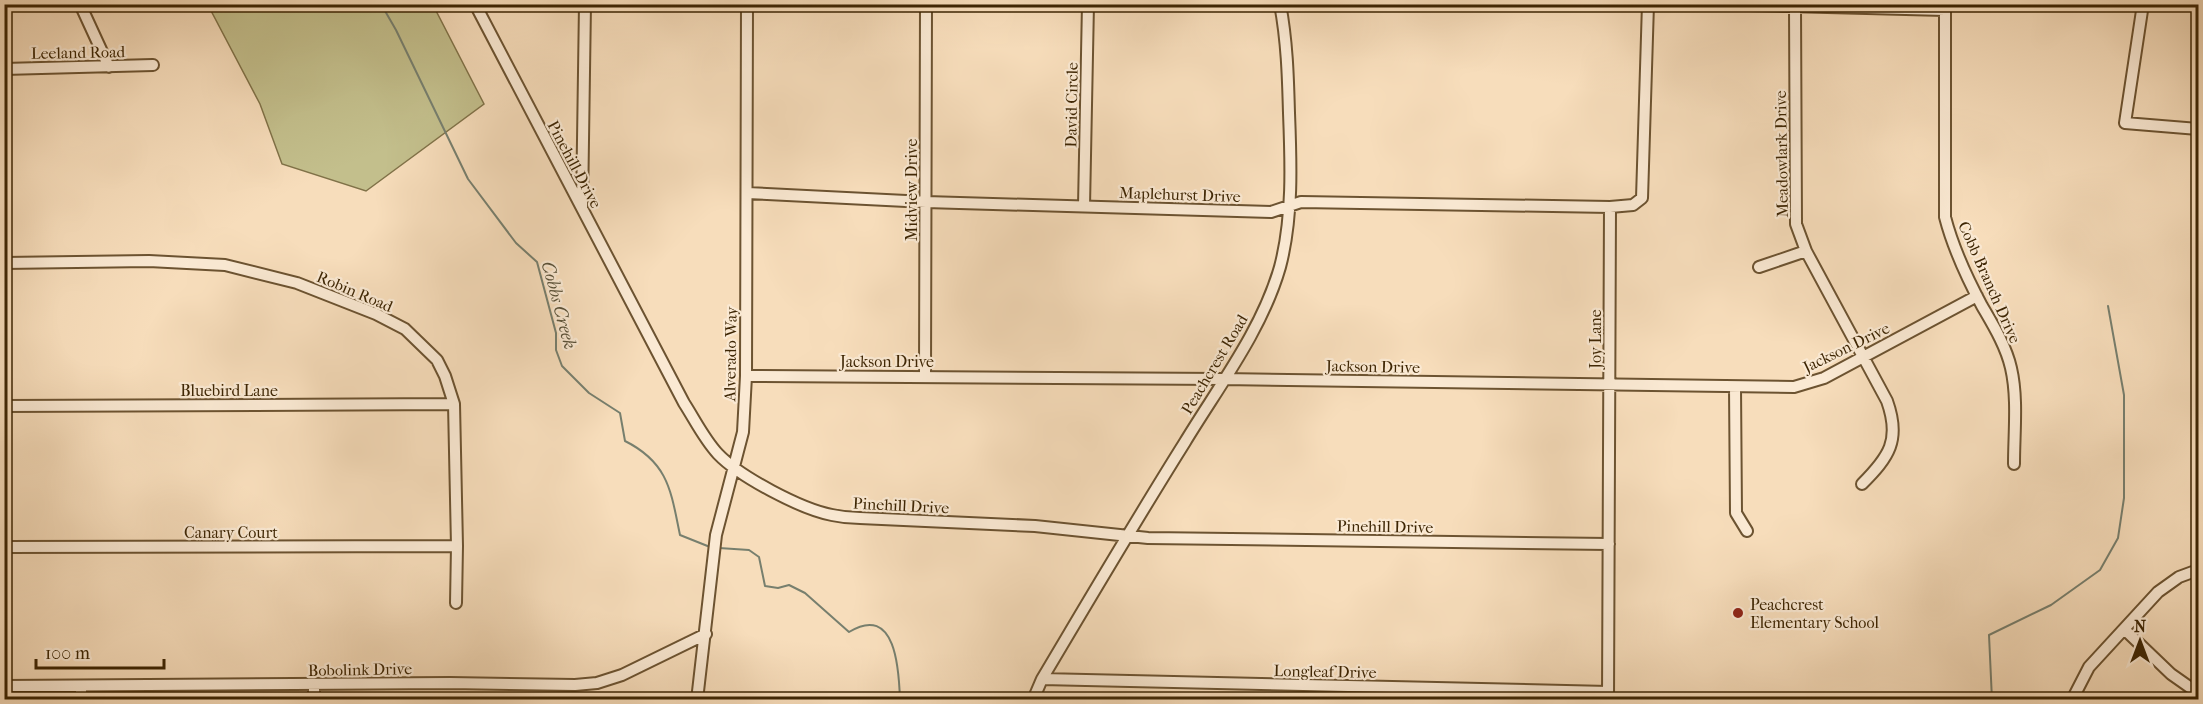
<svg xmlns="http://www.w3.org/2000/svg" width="2203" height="704" font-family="'IM FELL French Canon',serif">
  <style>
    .park { fill: #c3bf8c; stroke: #807248; stroke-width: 1.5 }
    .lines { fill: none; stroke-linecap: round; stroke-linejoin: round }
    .stream { stroke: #777f6e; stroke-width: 2 }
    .minor-casing { stroke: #6c5331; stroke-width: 14 }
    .minor { stroke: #fae9d3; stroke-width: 10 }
    .poi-dot { fill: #8f2418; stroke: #fae9d3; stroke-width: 2 }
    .labels { text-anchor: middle; stroke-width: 4.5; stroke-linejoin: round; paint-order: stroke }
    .street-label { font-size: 16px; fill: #3d2503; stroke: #fae9d3 }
    .poi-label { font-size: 16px; fill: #3d2503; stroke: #fae9d3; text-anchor: start }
    .water-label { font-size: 18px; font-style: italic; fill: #5a5239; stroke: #fae9d3 }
  </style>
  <rect width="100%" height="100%" fill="#f7ddbb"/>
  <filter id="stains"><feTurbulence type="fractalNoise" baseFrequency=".00333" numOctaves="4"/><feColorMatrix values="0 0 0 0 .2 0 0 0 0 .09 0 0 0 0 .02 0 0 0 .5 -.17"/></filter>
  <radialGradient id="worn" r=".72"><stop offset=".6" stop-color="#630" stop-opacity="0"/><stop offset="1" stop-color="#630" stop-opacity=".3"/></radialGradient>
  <!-- park -->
  <path class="park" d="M208 5H433L484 104 366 191 282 164 260 104Z"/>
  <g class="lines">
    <!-- stream -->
    <path class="stream" d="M381 4 396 30 468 179 516 243 537 262 556 333V350L562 366 589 393 620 413 625 441C669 463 671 492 680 535L710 547
      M719 548 749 550 759 557 765 586 778 588 789 585 805 593 849 632C896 603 899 670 900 700
      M1992 700 1989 635 2051 605 2100 570 2118 538 2124 498V395L2108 306"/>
    <!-- minor casing -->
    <g class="minor-casing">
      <path id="minor" d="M80 4 109 67
        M475 4 684 403C695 420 704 439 718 454 740 477 801 509 832 515 841 517 851 518 860 518L1035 526 1148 538 1609 544
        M1708 4 1945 10
        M1945 4V217C1953 248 1967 278 1982 306 1993 325 2006 346 2011 368 2018 398 2014 433 2014 464
        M2143 4 2125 123 2198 129
        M1795 7 1796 224 1806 251 1887 401C1901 440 1889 457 1862 484
        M4 69 153 65
        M747 193 926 202 1271 212 1301 202 1610 207
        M1084 206 1088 4
        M582 208 585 4
        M4 263 149 261 225 265 297 283 376 314 405 329 437 360 445 376 454 404 457 546 456 603
        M1759 267 1806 251
        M746 376 1223 379 1794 387 1824 378 1977 296
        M925 376 926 4
        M1735 387 1736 513 1747 531
        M4 406 454 404
        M4 547 457 546
        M2124 629 2171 674 2198 693
        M1042 679 1608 692
        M4 686 450 683 575 685 597 683 622 675 706 634
        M81 686V700
        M314 700V685
        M697 700 716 535 743 432 746 376 747 4
        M1033 700 1042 679C1089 600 1136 520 1185 442 1219 386 1262 330 1280 267 1293 218 1291 163 1289 113 1288 76 1287 41 1280 4
        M1608 700 1610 207 1633 205 1642 198 1648 4
        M2072 700 2089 667 2158 592 2179 577 2198 570"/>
    </g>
    <!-- minor -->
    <use href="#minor" class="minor"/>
  </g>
  <!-- markers -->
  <circle class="poi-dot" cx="1738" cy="613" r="6"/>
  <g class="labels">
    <!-- street labels -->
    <g class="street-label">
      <text transform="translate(78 52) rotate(-1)" y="6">Leeland Road</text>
      <text transform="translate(1071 105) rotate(-89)" y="6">David Circle</text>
      <text transform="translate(1781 154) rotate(-91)" y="6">Meadowlark Drive</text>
      <text transform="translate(575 164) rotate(62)" y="6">Pinehill Drive</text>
      <text transform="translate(911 190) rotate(-90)" y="6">Midview Drive</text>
      <text transform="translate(1180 194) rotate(2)" y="6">Maplehurst Drive</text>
      <text transform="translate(1990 282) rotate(66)" y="6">Cobb Branch Drive</text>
      <text transform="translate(355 291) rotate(23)" y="6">Robin Road</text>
      <text transform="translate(1595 339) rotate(-90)" y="6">Joy Lane</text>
      <text transform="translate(1846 347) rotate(-26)" y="6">Jackson Drive</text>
      <text transform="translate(730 354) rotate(-89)" y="6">Alverado Way</text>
      <text x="887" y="367">Jackson Drive</text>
      <text transform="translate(1214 364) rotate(-59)" y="6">Peachcrest Road</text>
      <text transform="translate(1373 366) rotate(1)" y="6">Jackson Drive</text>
      <text x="229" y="396">Bluebird Lane</text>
      <text transform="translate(901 505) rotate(3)" y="6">Pinehill Drive</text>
      <text transform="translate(1385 526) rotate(1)" y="6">Pinehill Drive</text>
      <text x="231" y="538">Canary Court</text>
      <text transform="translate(360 669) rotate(-1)" y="6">Bobolink Drive</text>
      <text transform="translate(1325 671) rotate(1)" y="6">Longleaf Drive</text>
    </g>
    <!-- poi labels -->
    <g class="poi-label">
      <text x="1750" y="610">Peachcrest<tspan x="1750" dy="18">Elementary School</tspan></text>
    </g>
    <!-- water labels -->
    <g class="water-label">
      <text transform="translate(559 305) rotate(75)" y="6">Cobbs Creek</text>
    </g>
  </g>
  <!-- margin -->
  <rect width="2203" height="704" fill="none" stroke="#f7ddbb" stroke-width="24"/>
  <rect x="6" y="6" width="2191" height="692" fill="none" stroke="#3d2503" stroke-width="3"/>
  <rect x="12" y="12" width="2179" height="680" fill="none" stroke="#3d2503" stroke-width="1.5"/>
  <!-- north arrow -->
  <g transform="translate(2140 641)" stroke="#fae9d3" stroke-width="4.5" paint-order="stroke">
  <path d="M0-4.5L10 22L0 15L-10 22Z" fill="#3d2503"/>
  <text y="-9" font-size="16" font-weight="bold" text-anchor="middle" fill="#3d2503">N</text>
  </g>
  <!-- scale -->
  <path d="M36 659v9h128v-9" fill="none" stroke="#3d2503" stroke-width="3"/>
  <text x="45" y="659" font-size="18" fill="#3d2503" stroke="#fae9d3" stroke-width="4.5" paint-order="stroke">100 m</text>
  <rect width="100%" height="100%" filter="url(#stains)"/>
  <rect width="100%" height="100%" fill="url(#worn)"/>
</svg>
